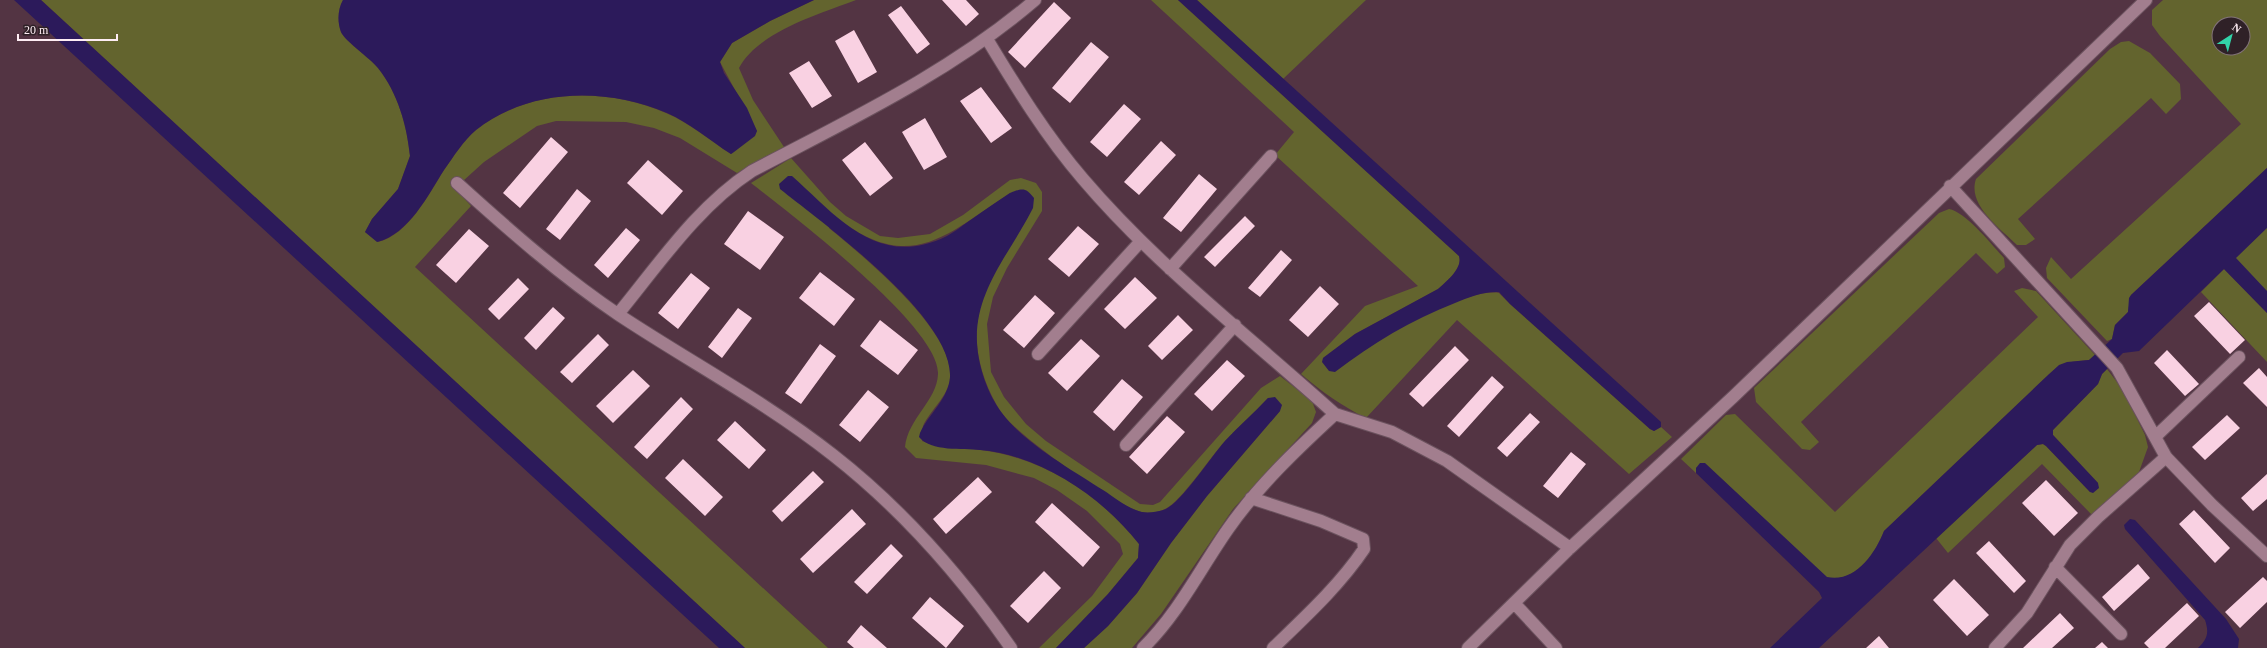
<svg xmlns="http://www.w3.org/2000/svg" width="2267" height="648" font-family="Georgia,serif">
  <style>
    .green { fill: #63642e; fill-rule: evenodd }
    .water { fill: #2c1a5b }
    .building { fill: #f9d1e2 }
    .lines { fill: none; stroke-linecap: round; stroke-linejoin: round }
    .lane-casing { stroke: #6b525e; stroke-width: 14 }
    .lane { stroke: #a27e8e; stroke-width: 12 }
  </style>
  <rect width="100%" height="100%" fill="#533443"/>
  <!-- green -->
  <path class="green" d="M41 0H343C338 9 337 21 341 32 345 41 371 59 378 68 398 93 407 126 410 156L398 189 372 219 365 232 378 242C409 234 428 195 444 170 454 156 463 141 476 130 529 88 606 87 666 113 690 123 709 140 731 154L757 131 720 62 732 43 770 21 814 0H856C819 14 758 32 739 68L753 100 784 147 737 173 680 138 654 128 626 122 556 121 537 126 484 162 463 181 454 187 471 206 415 267 828 648H745Z
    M1151 0H1178L1459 256C1463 268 1447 281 1438 289L1355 334 1323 358C1337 355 1356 354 1368 347 1377 342 1385 336 1394 331 1417 317 1474 289 1499 293L1510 304 1650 429 1654 431 1661 427 1672 437 1629 474 1457 320 1366 418C1342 406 1322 392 1301 374L1365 306 1418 286 1275 155 1294 132Z
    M1197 0H1366L1283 79Z
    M2163 0H2267V168L2131 295 2128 312 2115 325 2112 339 2107 341 2047 278 2046 268 2051 257 2071 279 2241 124 2160 36 2152 25V10ZM2219 24H2243V48H2219Z
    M2129 41 2150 53 2180 84 2181 99 2166 114 2151 98 2018 219 2035 239 2026 245H2017C2000 228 1967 205 1976 179L2110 49 2121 42Z
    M791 158 830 202 846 216 880 236 898 238 930 234 963 215 1010 180 1021 178 1036 183 1042 192V211L1007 268 993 297 987 324 991 372 1004 397 1026 424 1046 441 1140 504 1153 505 1160 502 1261 388 1280 376 1312 401 1316 412 1312 423 1233 509 1161 614 1132 648H1084L1108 626 1137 593 1171 543 1207 496 1280 411 1268 398C1254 413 1239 426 1225 441 1211 456 1181 502 1165 509 1159 512 1148 514 1141 512 1116 505 1015 434 1001 412 988 392 979 368 977 344 972 298 1005 255 1028 217L1010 193C945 236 910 274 837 218L829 228C862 255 956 332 950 378 948 397 931 409 923 426 922 430 922 436 922 441 941 449 961 447 981 450 1044 458 1100 495 1139 544L1138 558 1108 594 1056 648H1039L1092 596 1123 554 1120 544 1087 511 1057 490 1034 478 986 465 916 458 905 447C908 418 937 401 938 374 941 328 789 213 751 183Z
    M1949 209C1966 212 1991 244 2004 258L2005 267 1997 274 1976 253 1801 422 1819 442 1810 450 1802 449 1756 402 1754 388 1939 213Z
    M2267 210V301L2223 253Z
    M2224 269 2267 313V362L2201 292Z
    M2022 288 2036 291 2095 355 2089 360C2068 362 2062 362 2046 377L1884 531C1875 554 1855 583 1827 578L1705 464 1696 468V473L1681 459 1726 415 1735 414 1835 512 2038 317 2014 291Z
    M2107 369 2123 390 2145 435 2148 447 2139 472 2092 515 2042 464 1948 553 1936 538 2037 445 2043 444 2046 446 2090 492 2098 483 2053 435V430L2098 384 2102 374Z"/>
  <!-- water -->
  <path class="water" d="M14 0H41L745 648H719Z
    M343 0H814L770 21 732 43 720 62 724 73 747 108 757 131 755 136 734 152 731 154C709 140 690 123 667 113 606 87 529 88 476 130 463 141 454 156 444 170 428 195 409 234 377 242L365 232 372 219 398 189 410 156C407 126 398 93 378 68 371 59 345 41 341 32 337 21 338 9 343 0Z
    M1178 0H1197L1661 422V427L1654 431 1650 429 1510 304 1499 292C1484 291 1469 297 1455 303 1411 320 1373 343 1335 372L1329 371 1322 362 1323 358 1355 334 1438 289C1447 281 1463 268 1459 256Z
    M2267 168V228L2236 258 2267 291V313L2224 269 2139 351 2123 353 2102 374 2098 384 2053 430V435L2098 483 2099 488 2093 493 2090 492 2046 446 2043 444 2037 445 1819 648H1770L1822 598 1819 592 1696 473V468L1700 463H1705L1827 577C1855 583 1875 554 1884 531L2046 377 2059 365 2067 362 2089 360 2112 339 2115 325 2128 312 2129 298 2131 295Z
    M788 176H792C838 217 878 270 947 236 955 232 964 224 972 219 984 210 997 202 1010 193 1022 188 1026 187 1034 198L1033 208C1011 252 974 291 977 343 978 366 988 395 1002 413 1024 443 1072 470 1103 490 1114 497 1128 509 1142 512 1148 513 1159 512 1166 509 1182 501 1211 457 1225 441 1239 426 1254 413 1268 398L1275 397 1282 405 1280 411 1207 496 1171 543 1137 593 1108 626 1084 648H1056L1108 594 1138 558 1139 544C1109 506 1065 473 1019 458 1007 454 993 451 980 450 963 448 931 452 919 437L920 433C928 415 949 398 950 377 953 317 824 224 780 189L779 184Z
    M2130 519 2135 520 2226 619 2239 639 2238 648H2198C2208 639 2209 632 2205 620L2125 529 2124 525Z"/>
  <!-- building -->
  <path class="building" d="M942 0H966L979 14 966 26Z
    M1054 2 1071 18 1025 68 1008 52Z
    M901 6 930 44 917 54 888 15Z
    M854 30 877 72 858 83 835 41Z
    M1091 42 1109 57 1070 103 1052 88Z
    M809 61 832 96 812 108 789 73Z
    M981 87 1012 128 991 143 960 101Z
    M1124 104 1141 119 1107 157 1090 142Z
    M925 118 947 157 924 170 902 132Z
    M551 137 568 152 520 208 503 193Z
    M1161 141 1176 155 1139 195 1124 182Z
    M865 142 893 178 870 196 842 160Z
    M648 160 683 191 662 215 627 183Z
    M1199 174 1217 189 1181 232 1163 218Z
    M577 189 591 201 560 240 546 229Z
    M748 211 784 237 760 270 724 244Z
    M1245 216 1255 226 1215 267 1204 257Z
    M1078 226 1099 244 1069 277 1048 259Z
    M626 228 640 240 608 278 594 265Z
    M469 229 489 246 456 283 436 265Z
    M1281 250 1292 260 1260 297 1248 288Z
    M820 272 855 299 834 326 799 298Z
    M691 273 710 288 678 329 658 313Z
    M1135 277 1157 298 1125 329 1104 309Z
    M518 278 529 289 499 320 488 309Z
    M1320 286 1339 304 1308 337 1289 320Z
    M1035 295 1055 313 1024 348 1003 330Z
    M2209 302 2245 340 2230 354 2194 316Z
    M553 307 565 318 536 350 524 338Z
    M738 308 752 318 722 358 708 347Z
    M1178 315 1193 330 1162 360 1148 346Z
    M880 320 918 350 898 375 860 346Z
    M598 334 609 345 572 383 560 372Z
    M1081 339 1100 356 1067 391 1048 373Z
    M820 344 836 356 801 404 785 393Z
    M1455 346 1469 360 1423 407 1409 394Z
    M2167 350 2199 384 2185 396 2154 363Z
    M1227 360 1245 376 1212 411 1194 394Z
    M2259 368 2267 377V407L2243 383Z
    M633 370 650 386 613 423 596 406Z
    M1492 376 1504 387 1459 437 1447 426Z
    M1122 379 1143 397 1114 431 1093 412Z
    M868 390 889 407 860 442 839 425Z
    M681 397 693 409 647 459 634 447Z
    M1530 413 1540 422 1507 457 1497 448Z
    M2227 415 2240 428 2205 460 2192 447Z
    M1167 416 1185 432 1147 474 1129 457Z
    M735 421 766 450 749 469 717 440Z
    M1571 452 1586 464 1558 498 1543 486Z
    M683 459 723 497 705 516 665 478Z
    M813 471 824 482 782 522 772 511Z
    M2267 474V499L2253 511 2241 498Z
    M978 477 992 492 946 534 933 519Z
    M2046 480 2078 513 2054 536 2022 503Z
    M1052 503 1100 547 1083 567 1035 522Z
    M852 509 866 524 813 573 800 559Z
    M2194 510 2230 548 2215 563 2179 524Z
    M1989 541 2026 581 2014 593 1976 553Z
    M891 544 903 556 867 594 854 582Z
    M2138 564 2150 578 2114 611 2102 597Z
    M1044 571 1061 588 1028 623 1010 606Z
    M2263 577 2267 581V602L2240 628 2225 612Z
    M1954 579 1989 615 1967 636 1933 600Z
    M930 597 964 626 946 648 912 618Z
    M2187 603 2199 616 2165 648H2149L2144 643Z
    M2060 613 2074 628 2052 648H2023Z
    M861 625 887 648H854L847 642Z
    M1879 636 1889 648H1866Z
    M2102 642 2108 648H2095Z"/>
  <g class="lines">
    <!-- lane casing -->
    <g class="lane-casing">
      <path id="lane" d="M987 39C1016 87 1046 136 1083 179 1157 266 1250 337 1335 414
        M457 183C509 230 561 276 619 315 690 362 766 402 833 455 902 509 961 576 1011 648
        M1950 186 2117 368 2166 457 2212 505 2267 556
        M1170 269 1271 156
        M618 314C659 264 697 207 752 171 849 120 951 72 1035 0
        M1038 354 1141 241
        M2155 437 2239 357
        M1126 445 1235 325
        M1251 498 1321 521 1363 539 1364 549C1339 586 1305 617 1273 648
        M2055 567 2121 634
        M1515 604 1556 648
        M1143 648C1178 614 1200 569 1228 529 1258 486 1297 449 1335 414L1392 432 1447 461 1570 548
        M1468 648 1570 548 1733 397 2146 0
        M1995 648 2027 613 2070 545 2098 517 2166 457"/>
    </g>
    <!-- lane -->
    <use href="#lane" class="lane"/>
  </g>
  <!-- north arrow -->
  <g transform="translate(2231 36) rotate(36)"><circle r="19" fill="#2f2127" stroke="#827379"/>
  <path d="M0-3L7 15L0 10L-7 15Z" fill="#32d4a9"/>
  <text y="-6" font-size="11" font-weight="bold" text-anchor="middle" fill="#feedf4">N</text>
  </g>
  <!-- scale -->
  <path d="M18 34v6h99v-6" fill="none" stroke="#feedf4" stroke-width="2"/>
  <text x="24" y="34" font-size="12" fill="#feedf4" stroke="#2f2127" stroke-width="3" paint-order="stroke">20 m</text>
</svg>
